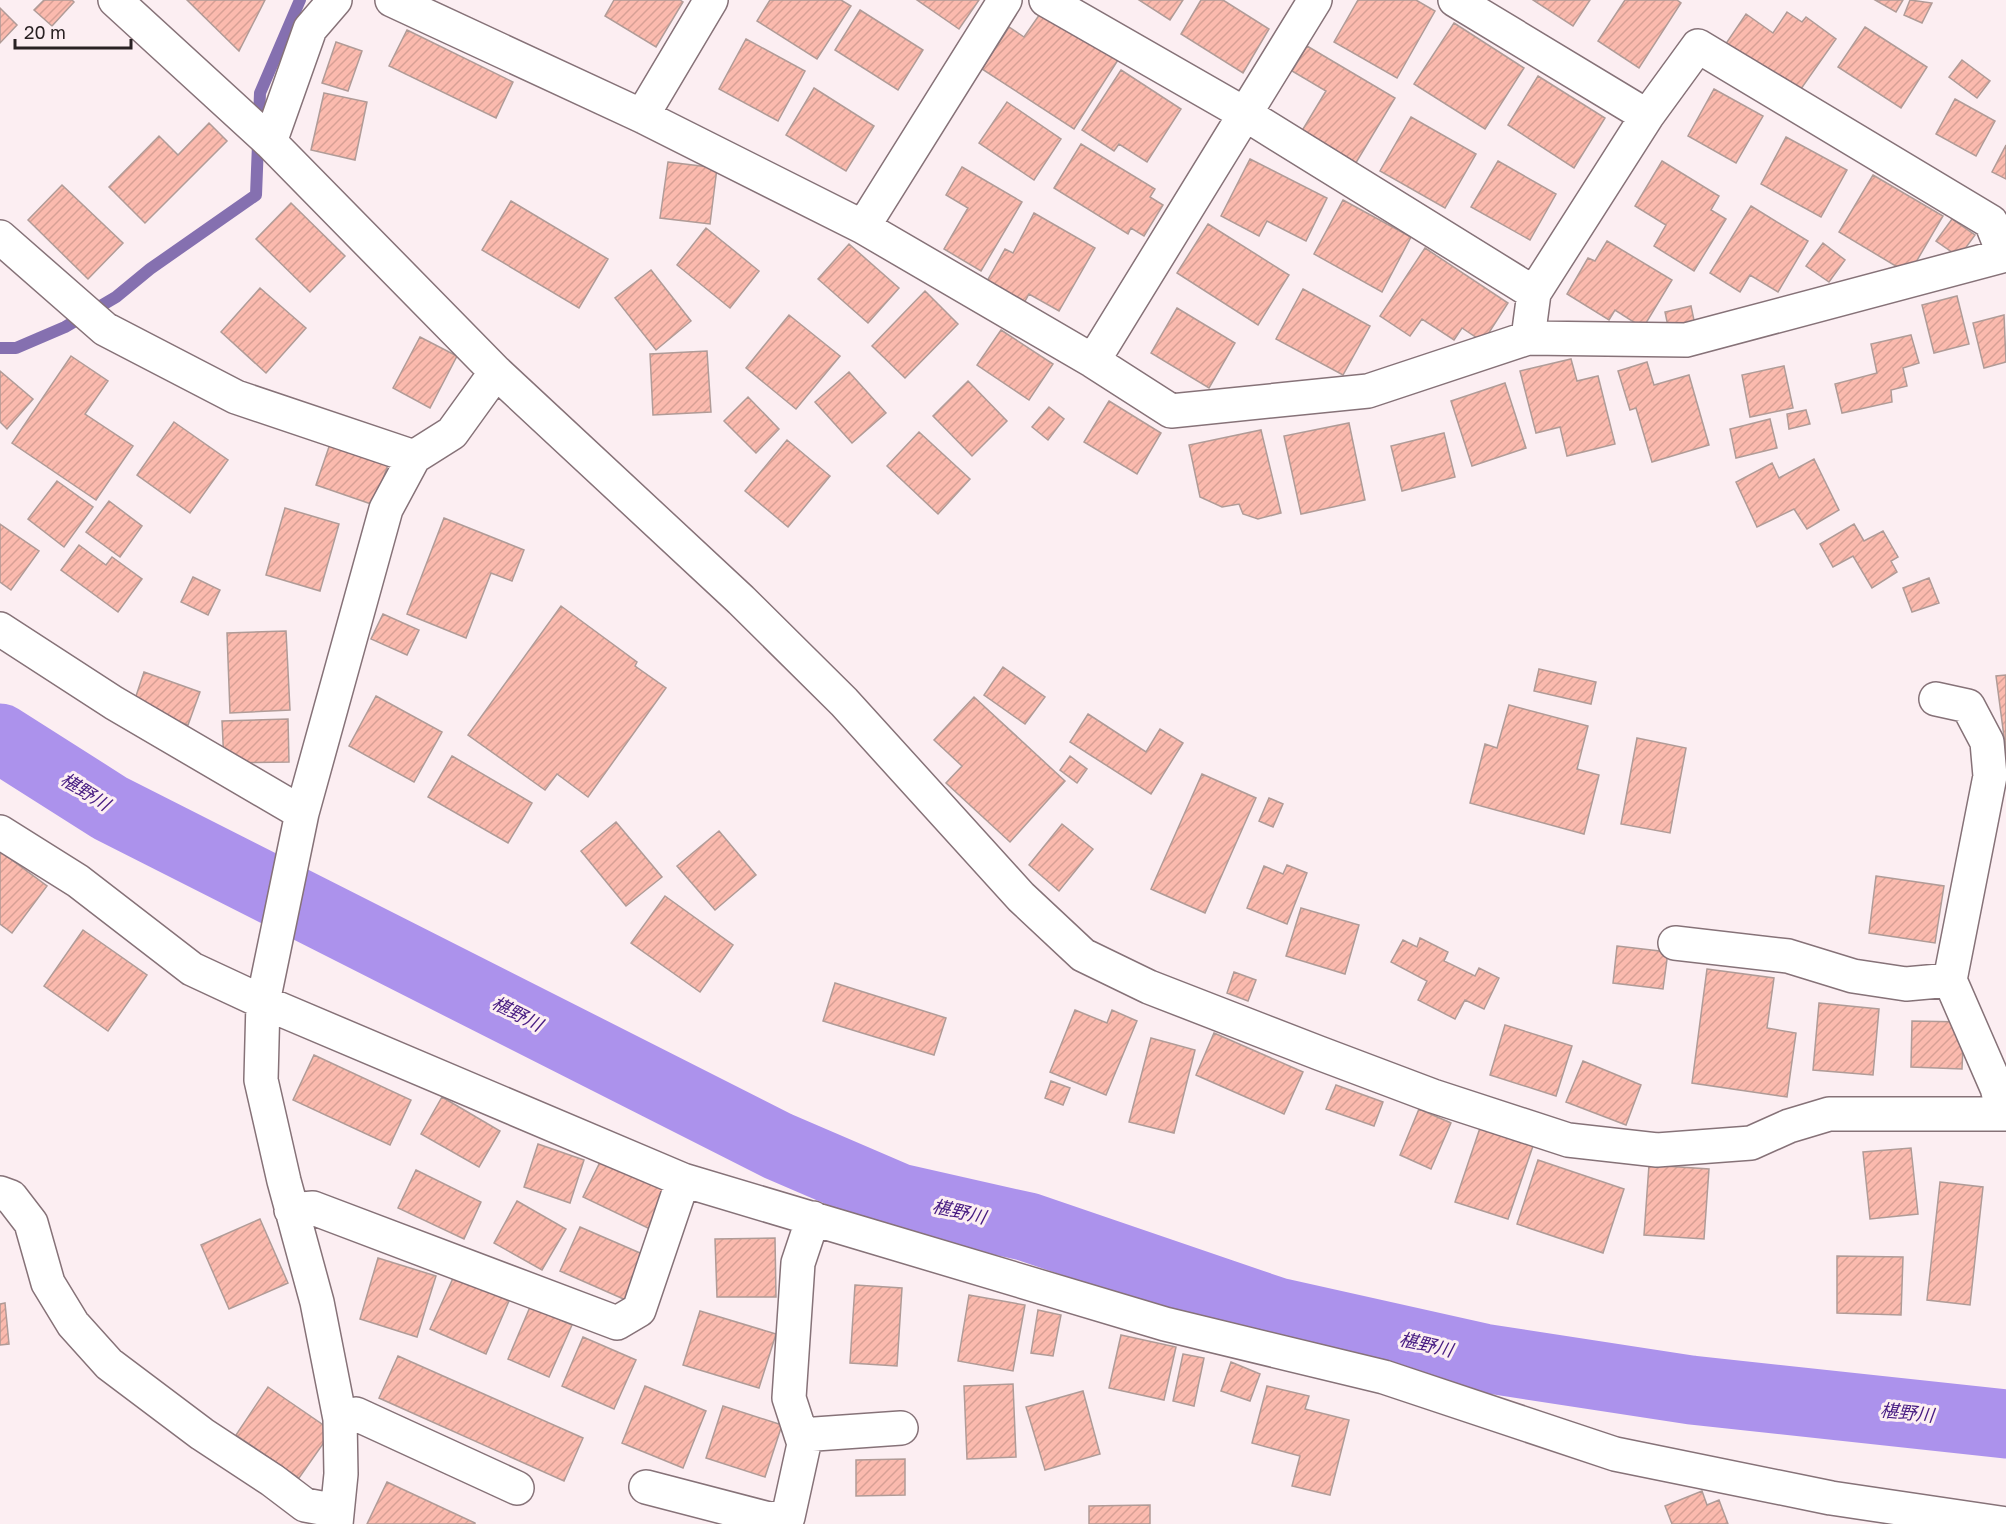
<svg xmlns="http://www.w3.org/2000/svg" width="2006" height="1524" font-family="'Golos Text','Noto Sans JP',sans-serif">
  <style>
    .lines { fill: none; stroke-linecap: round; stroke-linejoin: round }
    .stream { stroke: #8570b0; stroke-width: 12 }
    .river { stroke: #ac92ec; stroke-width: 69 }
    .building { fill: url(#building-hatch); stroke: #b09b97; stroke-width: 1.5 }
    .minor-casing { stroke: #867278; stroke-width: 36 }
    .minor { stroke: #fff; stroke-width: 33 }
    .labels { text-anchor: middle; stroke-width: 6; stroke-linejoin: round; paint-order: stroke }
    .water-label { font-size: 18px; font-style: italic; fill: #461a81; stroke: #fceef2 }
  </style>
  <defs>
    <pattern id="building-hatch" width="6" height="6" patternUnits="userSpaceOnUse" patternTransform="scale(1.5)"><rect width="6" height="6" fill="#fbbaae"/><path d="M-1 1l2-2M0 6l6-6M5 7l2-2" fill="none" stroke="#d7a095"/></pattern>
  </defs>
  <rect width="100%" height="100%" fill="#fceef2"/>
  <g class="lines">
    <!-- stream -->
    <path class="stream" d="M0 348H16L65 327 116 297 150 269 256 195 260 93 300 0"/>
    <!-- river -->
    <path class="river" d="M0 738 110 808 778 1146 899 1198 1028 1227 1277 1312 1483 1358 1691 1390 2006 1424"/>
  </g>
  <!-- building -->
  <path class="building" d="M44 0H72L74 2 52 26 34 10Z
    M187 0H265L239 51Z
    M614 0H680L683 2 656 47 605 16Z
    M770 0H841L851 6 817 59 757 21Z
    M917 0H979L959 29Z
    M1139 0H1183L1170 20Z
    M1201 0H1223L1269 29 1243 73 1181 34Z
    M1358 0H1416L1435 11 1397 78 1334 42Z
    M1533 0H1590L1573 26Z
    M1625 0H1677L1681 3 1639 68 1598 41Z
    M1875 0H1903L1896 12Z
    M1910 0 1932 3 1922 23 1904 15Z
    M0 8 17 25 0 43Z
    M860 10 923 50 898 90 835 50Z
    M1042 11 1118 60 1074 129 982 69 1009 27 1024 37Z
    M1787 12 1802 22 1806 17 1836 39 1796 96 1725 45 1746 14 1773 33Z
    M1454 23 1524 68 1485 129 1414 84Z
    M1865 27 1927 67 1901 108 1838 67Z
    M407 30 513 82 496 118 389 66Z
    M746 39 805 71 778 121 719 89Z
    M336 42 362 51 348 91 322 83Z
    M1307 46 1395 98 1354 166 1300 134 1326 91 1292 71Z
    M1962 60 1990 81 1977 98 1949 77Z
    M1121 70 1181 109 1147 162 1119 144 1114 151 1082 130Z
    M1538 76 1605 118 1574 168 1508 125Z
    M814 88 874 126 846 171 786 135Z
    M1714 89 1763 116 1736 163 1688 136Z
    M324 93 367 102 355 160 311 150Z
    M1955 99 1995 121 1976 156 1936 134Z
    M1007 102 1061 139 1034 180 979 143Z
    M1411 117 1476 154 1445 208 1380 171Z
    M209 123 227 141 145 223 109 187 159 136 178 155Z
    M1786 137 1847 170 1821 217 1761 184Z
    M1081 144 1155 189 1150 197 1163 205 1144 236 1131 228 1128 234 1054 188Z
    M2006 145V179L1992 172Z
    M1250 159 1327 198 1306 241 1267 221 1259 236 1221 216Z
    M1498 161 1556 194 1530 240 1471 207Z
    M1662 161 1719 196 1711 210 1726 219 1694 271 1654 246 1666 225 1635 206Z
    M668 162 717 168 710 224 660 218Z
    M962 167 1022 202 981 271 944 249 968 208 946 195Z
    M1873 175 1943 216 1909 274 1839 232Z
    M62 185 123 243 88 279 28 220Z
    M1343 200 1411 237 1382 292 1314 254Z
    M511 201 608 259 579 308 482 250Z
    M291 203 345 256 310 292 256 239Z
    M1751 206 1808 241 1778 292 1750 275 1740 292 1710 273Z
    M1034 213 1095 248 1059 311 1029 294 1024 303 986 283 1005 249 1013 253Z
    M1952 219 1975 235 1959 257 1936 241Z
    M1208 224 1289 275 1258 325 1177 273Z
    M706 228 759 271 730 308 677 265Z
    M1607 241 1672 280 1643 328 1615 310 1609 320 1567 294 1588 258 1595 261Z
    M1823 243 1845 260 1829 282 1806 266Z
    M849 244 899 288 868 323 818 279Z
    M1425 248 1508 303 1483 342 1462 328 1454 340 1422 319 1410 336 1380 316Z
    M651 270 691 321 656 350 615 298Z
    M260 288 306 328 266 373 221 332Z
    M1303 289 1370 326 1343 375 1276 339Z
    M925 291 958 324 905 378 872 346Z
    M1957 296 1969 344 1934 353 1922 305Z
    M1691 306 1695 325 1669 331 1665 312Z
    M1177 308 1235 343 1209 388 1151 353Z
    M789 315 840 356 796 409 746 368Z
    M2004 315 2006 362 1984 368 1973 323Z
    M1001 330 1053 364 1029 400 977 365Z
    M1911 335 1919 363 1903 368 1907 386 1891 390 1892 402 1842 413 1835 384 1877 373 1871 344Z
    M420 337 457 356 430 408 393 388Z
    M707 351 711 412 653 415 650 354Z
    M71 356 108 381 85 414 133 446 96 500 12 443Z
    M1571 359 1577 381 1598 376 1615 444 1567 456 1560 427 1536 433 1520 371Z
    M1647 362 1654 385 1689 375 1709 445 1652 462 1636 408 1630 410 1618 371Z
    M1784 366 1793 408 1750 417 1742 375Z
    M0 371 33 399 7 429 0 422Z
    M849 372 886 413 852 443 815 402Z
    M968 381 1007 421 972 456 933 416Z
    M1505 383 1526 448 1472 466 1451 401Z
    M748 397 779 429 756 453 724 421Z
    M1109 401 1161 433 1137 474 1084 442Z
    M1049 407 1064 419 1048 440 1032 427Z
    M1806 410 1810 424 1789 429 1787 414Z
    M1770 419 1777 448 1736 458 1730 429Z
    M174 422 228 460 190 513 137 475Z
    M1349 423 1365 500 1301 514 1284 436Z
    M1261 430 1281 513 1258 519 1243 514 1239 504 1222 507 1200 497 1189 445Z
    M919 432 970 479 938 514 887 466Z
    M1444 433 1455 477 1402 491 1391 446Z
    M332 438 390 459 374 505 316 485Z
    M787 440 830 476 788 527 745 491Z
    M1814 459 1839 510 1807 529 1794 509 1757 527 1736 482 1772 463 1779 478Z
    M57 481 93 507 64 547 28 519Z
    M109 501 142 526 120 557 86 532Z
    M285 508 339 524 320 591 266 575Z
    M444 518 524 550 512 581 491 573 466 638 407 614Z
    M0 524 39 551 11 590 0 582Z
    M1854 524 1864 541 1883 531 1898 557 1891 561 1897 572 1872 588 1853 556 1833 567 1820 544Z
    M79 545 106 565 112 557 142 579 118 612 61 570Z
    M193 577 220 590 208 615 181 602Z
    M1929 578 1939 603 1912 612 1903 588Z
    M561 606 637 662 635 666 666 688 588 797 557 774 545 790 468 735Z
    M383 614 419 630 407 655 371 639Z
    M286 631 290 710 230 713 227 633Z
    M1003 667 1045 697 1025 724 984 695Z
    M1539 669 1596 682 1591 704 1534 691Z
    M144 672 200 692 188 725 133 705Z
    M2006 675V752L1996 676Z
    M376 696 442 732 414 782 349 746Z
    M974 697 1065 781 1010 842 946 783 962 766 934 740Z
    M1509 705 1588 726 1577 769 1599 775 1584 834 1470 803 1485 744 1497 748Z
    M1088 714 1146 752 1160 729 1183 743 1151 794 1070 742Z
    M288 719 289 762 224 763 222 721Z
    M1637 738 1686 748 1670 833 1621 824Z
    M452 756 532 803 508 843 428 797Z
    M1070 756 1087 769 1077 783 1060 770Z
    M1202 774 1256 798 1205 913 1151 889Z
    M1269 798 1283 804 1273 827 1259 821Z
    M616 822 662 877 626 906 581 851Z
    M1062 824 1093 849 1059 891 1029 865Z
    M719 831 756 875 715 910 677 866Z
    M0 851 47 886 12 933 0 924Z
    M1287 865 1307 873 1287 924 1247 908 1264 866 1283 874Z
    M1876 876 1944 886 1935 943 1869 933Z
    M665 896 733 945 700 992 631 943Z
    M1301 908 1359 925 1345 974 1286 956Z
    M83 930 147 975 108 1031 44 986Z
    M1420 938 1448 952 1444 961 1475 976 1479 968 1499 978 1484 1009 1465 1000 1455 1019 1418 1000 1427 981 1391 962 1403 940 1417 947Z
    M1617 946 1668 952 1663 989 1613 983Z
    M1707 969 1774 978 1767 1028 1796 1033 1787 1097 1692 1083Z
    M1234 972 1256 980 1248 1001 1227 993Z
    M835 983 946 1018 934 1055 823 1021Z
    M1819 1003 1879 1009 1873 1075 1813 1070Z
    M1075 1010 1107 1023 1112 1010 1137 1021 1106 1095 1050 1072Z
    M1912 1021 1964 1022 1962 1069 1911 1067Z
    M1505 1025 1572 1046 1556 1096 1490 1075Z
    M1214 1033 1303 1072 1284 1114 1196 1075Z
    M1151 1038 1195 1050 1174 1133 1129 1122Z
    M314 1055 411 1100 390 1145 293 1100Z
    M1583 1061 1641 1085 1626 1125 1566 1102Z
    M1051 1081 1070 1088 1063 1105 1045 1098Z
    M1336 1085 1383 1102 1374 1126 1326 1109Z
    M442 1097 500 1131 479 1167 421 1134Z
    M1419 1109 1451 1123 1431 1169 1400 1155Z
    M1480 1128 1533 1146 1508 1219 1455 1202Z
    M538 1144 584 1160 570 1203 524 1187Z
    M1911 1148 1918 1214 1870 1219 1863 1152Z
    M602 1158 668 1191 650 1229 583 1197Z
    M1538 1160 1624 1189 1603 1253 1517 1224Z
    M1649 1165 1709 1169 1704 1239 1644 1235Z
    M416 1170 481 1202 464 1239 398 1208Z
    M1940 1182 1983 1187 1970 1305 1927 1300Z
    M517 1201 566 1229 542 1270 494 1243Z
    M260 1219 288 1283 229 1309 201 1245Z
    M580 1227 647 1256 628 1301 560 1271Z
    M775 1238 776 1297H717L715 1239Z
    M1837 1256 1903 1257 1901 1315 1837 1313Z
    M378 1258 436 1276 417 1337 360 1319Z
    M454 1276 509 1301 486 1354 430 1329Z
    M855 1285 902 1288 897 1366 850 1363Z
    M969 1295 1025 1305 1013 1371 958 1361Z
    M5 1303 9 1344 0 1345V1304Z
    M530 1307 572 1325 549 1377 508 1359Z
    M1038 1310 1061 1315 1053 1356 1031 1353Z
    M700 1311 776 1334 759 1388 683 1365Z
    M1121 1335 1176 1347 1164 1400 1109 1388Z
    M583 1337 636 1360 614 1409 562 1386Z
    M1183 1354 1204 1358 1194 1406 1173 1401Z
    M398 1356 583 1438 564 1481 379 1398Z
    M1231 1362 1260 1374 1250 1401 1221 1391Z
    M1013 1384 1016 1457 967 1459 964 1386Z
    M645 1386 706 1411 683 1468 622 1443Z
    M1267 1386 1309 1396 1305 1409 1349 1420 1330 1495 1292 1486 1300 1456 1252 1443Z
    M268 1387 332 1431 299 1478 236 1435Z
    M1083 1391 1100 1454 1045 1470 1026 1407Z
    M723 1406 782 1425 765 1477 706 1458Z
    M905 1459V1495L856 1496V1460Z
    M387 1482 475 1523V1524H367Z
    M1702 1491 1707 1505 1719 1500 1728 1524H1672L1665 1506Z
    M1150 1505V1524H1089V1506Z"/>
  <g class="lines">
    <!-- minor casing -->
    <g class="minor-casing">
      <path id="minor" d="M115 0 270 142 496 372 741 600 844 702 1021 897 1083 955 1149 987 1319 1053 1433 1096 1568 1140 1657 1150 1751 1143 1789 1126 1829 1114H2006
        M392 0 642 116 863 227 1093 361 1171 411 1368 391 1528 338 1686 340 2006 255
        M1046 0 1245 114 1534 293
        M1455 0 1647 116
        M642 116 711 0
        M270 142 310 29 335 0
        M863 227 1005 0
        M0 237 105 329 236 397 414 457
        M1528 338 1534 293 1647 116 1698 46 1991 222 2004 255
        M1093 361 1315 0
        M0 629 114 703 302 813
        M1936 699 1968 706 1987 742 1990 776 1950 980 1997 1088 2004 1114
        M0 832 78 881 192 969 263 1002 683 1180 1165 1324 1384 1377 1615 1454 1831 1498 2006 1524
        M1675 943 1788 956 1853 976 1906 984 1950 980
        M0 1193 11 1197 31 1223 48 1283 73 1324 109 1364 202 1434 272 1480 305 1505 337 1511
        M291 1210 313 1208 617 1323 639 1310 683 1180
        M340 1419 356 1414 517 1488
        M801 1435 901 1428
        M646 1487 769 1519 788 1517 804 1444 789 1398 798 1263 813 1218
        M336 1524 341 1474 340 1419 317 1302 284 1181 261 1080 263 1002 302 813 386 509 414 457 452 433 496 372"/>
    </g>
    <!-- minor -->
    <use href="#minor" class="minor"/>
  </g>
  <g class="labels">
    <!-- water labels -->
    <g class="water-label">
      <text transform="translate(85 792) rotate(32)" y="6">椹野川</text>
      <text transform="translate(517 1014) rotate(27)" y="6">椹野川</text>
      <text transform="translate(959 1212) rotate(13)" y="6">椹野川</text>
      <text transform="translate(1426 1345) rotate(13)" y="6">椹野川</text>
      <text transform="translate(1907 1413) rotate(6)" y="6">椹野川</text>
    </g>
  </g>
  <!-- scale -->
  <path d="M15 39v9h116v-9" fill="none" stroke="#292123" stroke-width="3"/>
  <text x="24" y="39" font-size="18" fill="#292123" stroke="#fceef2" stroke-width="4.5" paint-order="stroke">20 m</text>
</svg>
